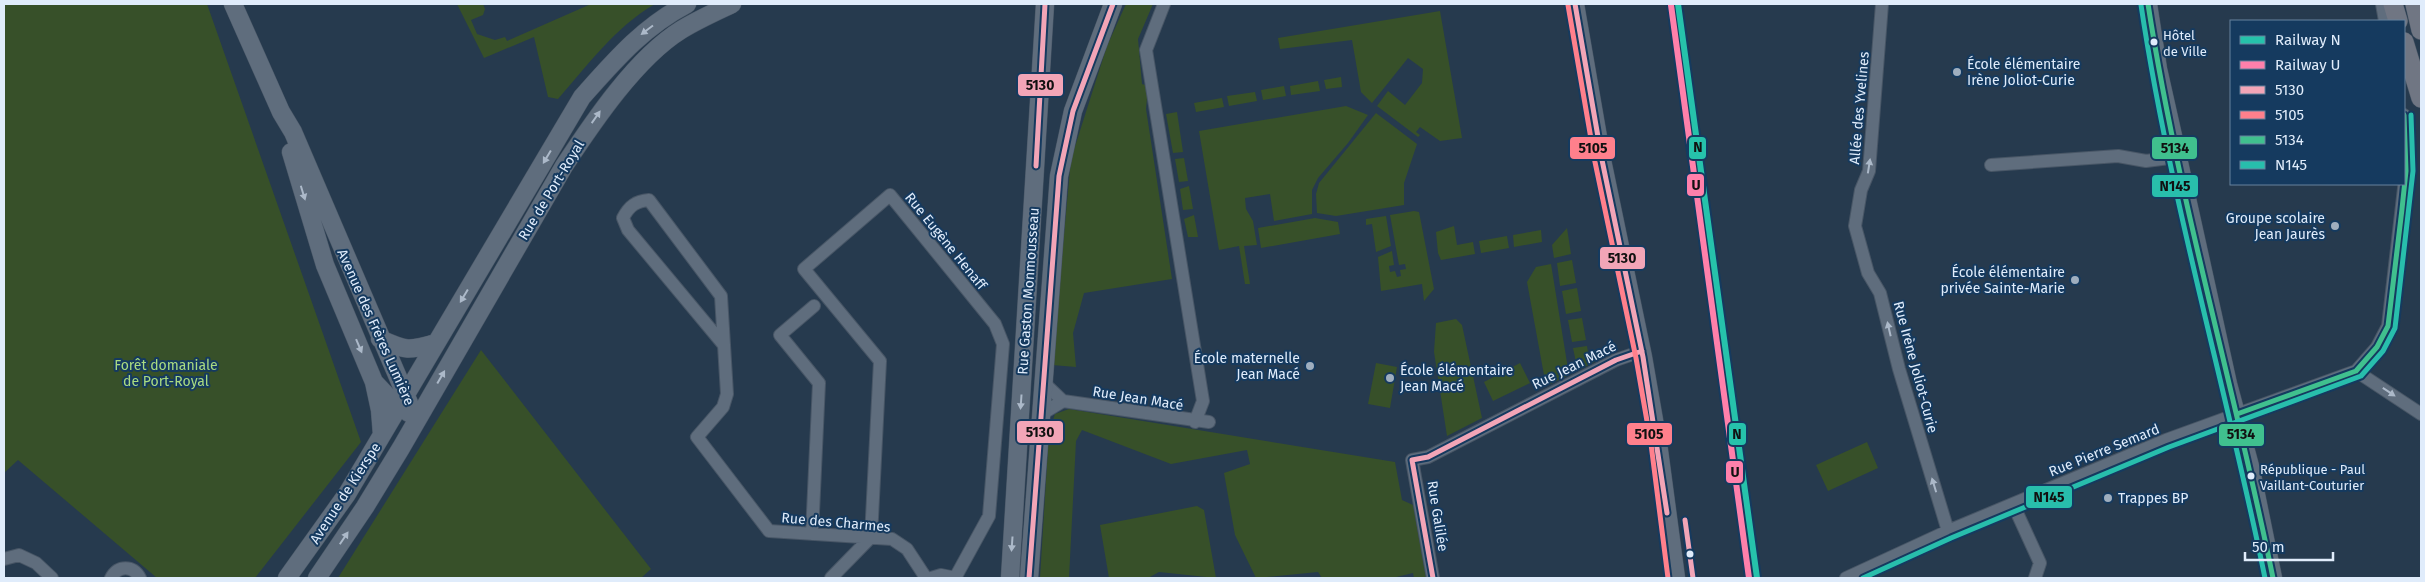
<svg xmlns="http://www.w3.org/2000/svg" width="2425" height="582" font-family="'Fira Sans',sans-serif">
  <style>
    .green { fill: #375029 }
    .lines { fill: none; stroke-linecap: round; stroke-linejoin: round }
    .street-casing { stroke: #485666; stroke-width: 14 }
    .secondary-casing { stroke: #485666; stroke-width: 19 }
    .primary-casing { stroke: #485666; stroke-width: 20 }
    .street { stroke: #5f6d7d; stroke-width: 12 }
    .secondary { stroke: #5f6d7d; stroke-width: 18 }
    .primary { stroke: #707683; stroke-width: 19 }
    .bus-1-casing { stroke: #153a5f; stroke-width: 9 }
    .bus-2-casing { stroke: #153a5f; stroke-width: 9 }
    .bus-3-casing { stroke: #153a5f; stroke-width: 9 }
    .bus-4-casing { stroke: #153a5f; stroke-width: 9 }
    .bus-1 { stroke: #f2a5b7; stroke-width: 5 }
    .bus-2 { stroke: #ff808c; stroke-width: 5 }
    .bus-3 { stroke: #40c08e; stroke-width: 5 }
    .bus-4 { stroke: #28beac; stroke-width: 5 }
    .rail-1-casing { stroke: #153a5f; stroke-width: 10 }
    .rail-2-casing { stroke: #153a5f; stroke-width: 10 }
    .rail-1 { stroke: #26c2ab; stroke-width: 6 }
    .rail-2 { stroke: #ff80ab; stroke-width: 6 }
    .oneway { fill: #acb9c9 }
    .bus-dot { fill: #e0ecfb; stroke: #153a5f; stroke-width: 2 }
    .poi-dot { fill: #9faebe; stroke: #153a5f; stroke-width: 2 }
    .labels { text-anchor: middle; stroke-width: 4; stroke-linejoin: round; paint-order: stroke }
    .bus-label { font-size: 13px; fill: #e0ecfb; stroke: #153a5f; text-anchor: start }
    .poi-label { font-size: 14px; fill: #e0ecfb; stroke: #153a5f; text-anchor: start }
    .street-label { font-size: 14px; fill: #e0ecfb; stroke: #153a5f }
    .park-label { font-size: 14px; fill: #aadb80; stroke: #153a5f }
    .line-badge { stroke: #153a5f; stroke-width: 2 }
    .pale-badge-label { font-size: 14px; text-anchor: middle; font-weight: bold; fill: #111 }
  </style>
  <rect width="100%" height="100%" fill="#263a4e"/>
  <!-- green -->
  <path class="green" d="M4 4H207L361 442 255 578H157L18 460 4 473Z
    M457 4H483L485 9 483 15 471 20 477 34 495 40 505 37 507 41 591 4H655C615 27 588 65 558 99L548 97 534 37 484 58Z
    M1126 4H1153L1138 39 1142 84 1148 86 1146 109 1172 279 1084 293 1073 333 1076 367 1052 365 1071 159 1107 46Z
    M1440 11 1462 138 1440 141 1420 127 1416 132 1420 135 1418 137 1377 106 1388 91 1405 105 1422 83 1423 69 1408 58 1372 103 1361 92 1352 40 1280 49 1278 38Z
    M1341 77 1342 87 1326 89 1324 80Z
    M1318 81 1320 91 1291 95 1290 86Z
    M1284 86 1286 96 1263 100 1261 90Z
    M1255 92 1257 101 1229 106 1227 96Z
    M1222 98 1224 107 1196 112 1194 103Z
    M1346 106 1368 115 1348 143 1318 178 1312 190V214L1274 221 1270 194 1245 198 1246 209 1253 221 1257 245 1244 246 1250 284H1245L1239 246 1219 250 1199 131Z
    M1177 112 1183 152 1173 153 1166 114Z
    M1376 113 1417 144 1404 183V205L1336 216 1317 213 1316 194 1319 183Z
    M1184 158 1188 181 1179 182 1175 159Z
    M1189 186 1193 209 1183 210 1180 189Z
    M1414 211 1419 212 1434 289 1424 301 1422 284 1381 291 1378 257 1392 251 1394 265 1389 266 1390 272 1395 271 1397 277 1401 276 1400 270 1406 269 1405 264 1399 265 1390 215Z
    M1194 215 1198 237H1188L1184 219Z
    M1386 216 1391 246 1376 252 1372 224 1366 225V219Z
    M1315 218 1338 222 1340 234 1261 248 1258 228Z
    M1454 226 1457 245 1473 242 1475 254 1441 260 1438 253 1436 232Z
    M1567 228 1571 254 1554 258 1552 245Z
    M1541 230 1542 242 1514 247 1513 235Z
    M1507 236 1509 248 1481 253 1479 241Z
    M1572 260 1576 283 1560 286 1557 263Z
    M1551 264 1569 375 1546 386 1527 282 1536 267Z
    M1577 288 1581 311 1566 314 1562 291Z
    M1582 318 1586 340 1572 342 1568 320Z
    M1456 319 1462 325 1482 418 1447 436 1434 352 1436 323Z
    M1587 346 1589 358 1608 355 1581 369 1577 367 1573 348Z
    M481 350 651 569 641 578H338Z
    M1376 363 1397 367 1390 408 1368 404Z
    M1520 363 1530 383 1493 401 1484 382Z
    M1069 409 1395 462 1402 500 1413 505 1426 578H1414L1413 573 1392 578H1322L1318 572 1256 578 1235 535 1224 473 1250 464 1247 450 1171 464 1082 430 1076 441 1069 578H1040L1049 432 1055 414Z
    M1867 442 1878 468 1828 491 1816 465Z
    M1197 506 1204 510 1216 578 1159 572 1148 578H1109L1100 525Z"/>
  <g class="lines">
    <!-- street casing -->
    <g class="street-casing">
      <path id="street" d="M1164 4 1146 50 1203 401 1195 422
        M1882 4 1869 171 1861 190 1855 226 1868 273 1880 293 1899 369 1948 531
        M2382 4 2385 21
        M1991 165 2118 156 2146 161 2177 157
        M723 344 628 230 623 218C629 206 636 201 649 200L721 296 727 394 723 407 697 437 769 531 892 539 907 549 926 578
        M2356 371 2421 414
        M1043 382 1063 401 1209 422
        M1040 415 1063 401
        M2013 504 2040 563 2035 578
        M812 534 819 383 780 335 814 306
        M4 559 19 555 36 563 52 578
        M111 578C118 565 133 565 140 578
        M831 578 871 537 880 361 804 269 890 195 995 324 1003 344 989 516 955 578
        M931 578 941 575 956 578
        M1433 578 1412 460 1428 457 1616 360 1642 351
        M1846 578 1948 531 2166 440 2356 371 2377 347 2388 326 2406 171 2404 115"/>
    </g>
    <!-- secondary casing -->
    <g class="secondary-casing">
      <path id="secondary" d="M233 4 281 112 293 132 409 403
        M1575 4 1602 160 1643 357 1658 443 1676 578
        M2148 4 2158 69 2180 167 2228 384 2251 470 2273 578
        M291 152 325 265 374 382 390 399 409 413
        M380 339C406 351 409 351 436 343
        M374 382 380 410 382 435
        M287 578 347 494 582 97C615 60 643 27 687 4
        M317 578 365 507 401 448 564 166C593 122 636 58 681 30 697 20 715 12 732 4
        M1010 578 1045 4
        M1029 578 1059 176 1073 111 1113 4"/>
    </g>
    <!-- primary casing -->
    <g class="primary-casing">
      <path id="primary" d="M2393 4 2398 21
        M2415 4 2421 30
        M2404 42 2421 98"/>
    </g>
    <!-- street -->
    <use href="#street" class="street"/>
    <!-- secondary -->
    <use href="#secondary" class="secondary"/>
    <!-- primary -->
    <use href="#primary" class="primary"/>
    <!-- bus-1 casing -->
    <g class="bus-1-casing">
      <path id="bus-1" d="M1575 4 1602 160 1643 357 1667 513
        M1036 166 1045 4
        M1685 520 1693 578
        M1029 578 1059 176 1073 111 1113 4
        M1433 578 1412 460 1428 457 1616 360 1642 351"/>
    </g>
    <!-- bus-2 casing -->
    <g class="bus-2-casing">
      <path id="bus-2" d="M1568 5 1595 162 1636 358 1651 444 1668 578"/>
    </g>
    <!-- bus-3 casing -->
    <g class="bus-3-casing">
      <path id="bus-3" d="M2148 4C2178 198 2234 386 2273 578
        M2237 414 2356 371 2377 347 2388 326 2402 209 2406 171 2404 115"/>
    </g>
    <!-- bus-4 casing -->
    <g class="bus-4-casing">
      <path id="bus-4" d="M2141 5C2170 198 2226 387 2265 578
        M1863 578 1951 538 2169 447 2361 376 2383 351 2395 328 2413 171 2411 115"/>
    </g>
    <!-- bus-1 -->
    <use href="#bus-1" class="bus-1"/>
    <!-- bus-2 -->
    <use href="#bus-2" class="bus-2"/>
    <!-- bus-3 -->
    <use href="#bus-3" class="bus-3"/>
    <!-- bus-4 -->
    <use href="#bus-4" class="bus-4"/>
    <!-- rail-1 casing -->
    <g class="rail-1-casing">
      <path id="rail-1" d="M1678 4 1757 578"/>
    </g>
    <!-- rail-2 casing -->
    <g class="rail-2-casing">
      <path id="rail-2" d="M1671 5 1749 578"/>
    </g>
    <!-- rail-1 -->
    <use href="#rail-1" class="rail-1"/>
    <!-- rail-2 -->
    <use href="#rail-2" class="rail-2"/>
  </g>
  <!-- one-way arrows -->
  <defs><path id="oneway-solid" d="M-6-.8H1V-3.2L6.5 0L1 3.2V.8H-6Z" transform="scale(1.25)"/></defs>
  <g class="oneway">
    <use href="#oneway-solid" transform="translate(647 30) rotate(143)"/>
    <use href="#oneway-solid" transform="translate(596 117) rotate(-55)"/>
    <use href="#oneway-solid" transform="translate(547 157) rotate(121)"/>
    <use href="#oneway-solid" transform="translate(1869 166) rotate(-81)"/>
    <use href="#oneway-solid" transform="translate(303 193) rotate(73)"/>
    <use href="#oneway-solid" transform="translate(464 296) rotate(121)"/>
    <use href="#oneway-solid" transform="translate(1889 329) rotate(-103)"/>
    <use href="#oneway-solid" transform="translate(359 346) rotate(67)"/>
    <use href="#oneway-solid" transform="translate(441 377) rotate(-60)"/>
    <use href="#oneway-solid" transform="translate(2389 392) rotate(34)"/>
    <use href="#oneway-solid" transform="translate(1021 402) rotate(94)"/>
    <use href="#oneway-solid" transform="translate(1934 485) rotate(-107)"/>
    <use href="#oneway-solid" transform="translate(344 538) rotate(-56)"/>
    <use href="#oneway-solid" transform="translate(1012 544) rotate(94)"/>
  </g>
  <!-- markers -->
  <g class="bus-dot">
    <circle cx="2154" cy="42" r="4.5"/>
    <circle cx="2251" cy="476" r="4.5"/>
    <circle cx="1690" cy="554" r="4.5"/>
  </g>
  <g class="poi-dot">
    <circle cx="1957" cy="72" r="5"/>
    <circle cx="2335" cy="226" r="5"/>
    <circle cx="2075" cy="280" r="5"/>
    <circle cx="1310" cy="366" r="5"/>
    <circle cx="1390" cy="378" r="5"/>
    <circle cx="2108" cy="498" r="5"/>
  </g>
  <g class="labels">
    <!-- bus labels -->
    <g class="bus-label">
      <text x="2163" y="40">Hôtel<tspan x="2163" dy="16">de Ville</tspan></text>
      <text x="2260" y="474">République - Paul<tspan x="2260" dy="16">Vaillant-Couturier</tspan></text>
    </g>
    <!-- poi labels -->
    <g class="poi-label">
      <text x="1967" y="69">École élémentaire<tspan x="1967" dy="16">Irène Joliot-Curie</tspan></text>
      <text x="2325" y="223" text-anchor="end">Groupe scolaire<tspan x="2325" dy="16">Jean Jaurès</tspan></text>
      <text x="2065" y="277" text-anchor="end">École élémentaire<tspan x="2065" dy="16">privée Sainte-Marie</tspan></text>
      <text x="1300" y="363" text-anchor="end">École maternelle<tspan x="1300" dy="16">Jean Macé</tspan></text>
      <text x="1400" y="375">École élémentaire<tspan x="1400" dy="16">Jean Macé</tspan></text>
      <text x="2118" y="503">Trappes BP</text>
    </g>
    <!-- street labels -->
    <g class="street-label">
      <text transform="translate(1859 108) rotate(-85)" y="5">Allée des Yvelines</text>
      <text transform="translate(551 190) rotate(-59)" y="5">Rue de Port-Royal</text>
      <text transform="translate(946 241) rotate(51)" y="5">Rue Eugène Henaff</text>
      <text transform="translate(1028 291) rotate(-86)" y="5">Rue Gaston Monmousseau</text>
      <text transform="translate(376 327) rotate(66)" y="5">Avenue des Frères Lumière</text>
      <text transform="translate(1574 365) rotate(-26)" y="5">Rue Jean Macé</text>
      <text transform="translate(1916 367) rotate(75)" y="5">Rue Irène Joliot-Curie</text>
      <text transform="translate(1138 398) rotate(9)" y="5">Rue Jean Macé</text>
      <text transform="translate(2104 450) rotate(-22)" y="5">Rue Pierre Semard</text>
      <text transform="translate(345 493) rotate(-57)" y="5">Avenue de Kierspe</text>
      <text transform="translate(1438 516) rotate(81)" y="5">Rue Galilée</text>
      <text transform="translate(836 522) rotate(5)" y="5">Rue des Charmes</text>
    </g>
    <!-- park labels -->
    <g class="park-label">
      <text x="166" y="370">Forêt domaniale<tspan x="166" dy="16">de Port-Royal</tspan></text>
    </g>
  </g>
  <g class="line-badge">
    <rect x="1017" y="73" width="47" height="24" rx="5" fill="#f2a5b7"/>
    <rect x="1688" y="136" width="19" height="24" rx="5" fill="#26c2ab"/>
    <rect x="1569" y="136" width="47" height="24" rx="5" fill="#ff808c"/>
    <rect x="2151" y="136" width="47" height="24" rx="5" fill="#40c08e"/>
    <rect x="1686" y="173" width="19" height="24" rx="5" fill="#ff80ab"/>
    <rect x="2151" y="174" width="48" height="24" rx="5" fill="#28beac"/>
    <rect x="1599" y="246" width="47" height="24" rx="5" fill="#f2a5b7"/>
    <rect x="1016" y="420" width="48" height="24" rx="5" fill="#f2a5b7"/>
    <rect x="1626" y="422" width="47" height="24" rx="5" fill="#ff808c"/>
    <rect x="1728" y="422" width="19" height="24" rx="5" fill="#26c2ab"/>
    <rect x="2218" y="423" width="47" height="24" rx="5" fill="#40c08e"/>
    <rect x="1725" y="460" width="19" height="24" rx="5" fill="#ff80ab"/>
    <rect x="2025" y="485" width="48" height="24" rx="5" fill="#28beac"/>
  </g>
  <g class="pale-badge-label">
    <text x="1040" y="90">5130</text>
    <text x="1698" y="152">N</text>
    <text x="1593" y="153">5105</text>
    <text x="2175" y="153">5134</text>
    <text x="1696" y="190">U</text>
    <text x="2175" y="191">N145</text>
    <text x="1622" y="263">5130</text>
    <text x="1040" y="437">5130</text>
    <text x="1649" y="439">5105</text>
    <text x="1737" y="439">N</text>
    <text x="2241" y="439">5134</text>
    <text x="1735" y="477">U</text>
    <text x="2049" y="502">N145</text>
  </g>
  <!-- border -->
  <rect width="2425" height="582" fill="none" stroke="#e0ecfb" stroke-width="10"/>
  <!-- legend -->
  <rect x="2230" y="20" width="175" height="165" fill="#153a5f" stroke="#66819d"/>
  <rect x="2240" y="36" width="25" height="8" fill="#26c2ab" stroke="#66819d"/>
  <text x="2275" y="45" font-size="15" fill="#e0ecfb">Railway N</text>
  <rect x="2240" y="61" width="25" height="8" fill="#ff80ab" stroke="#66819d"/>
  <text x="2275" y="70" font-size="15" fill="#e0ecfb">Railway U</text>
  <rect x="2240" y="86" width="25" height="8" fill="#f2a5b7" stroke="#66819d"/>
  <text x="2275" y="95" font-size="15" fill="#e0ecfb">5130</text>
  <rect x="2240" y="111" width="25" height="8" fill="#ff808c" stroke="#66819d"/>
  <text x="2275" y="120" font-size="15" fill="#e0ecfb">5105</text>
  <rect x="2240" y="136" width="25" height="8" fill="#40c08e" stroke="#66819d"/>
  <text x="2275" y="145" font-size="15" fill="#e0ecfb">5134</text>
  <rect x="2240" y="161" width="25" height="8" fill="#28beac" stroke="#66819d"/>
  <text x="2275" y="170" font-size="15" fill="#e0ecfb">N145</text>
  <!-- scale -->
  <path d="M2245 552v8h88v-8" fill="none" stroke="#e0ecfb" stroke-width="2.5"/>
  <text x="2252" y="552" font-size="15" fill="#e0ecfb" stroke="#153a5f" stroke-width="4" paint-order="stroke">50 m</text>
</svg>
